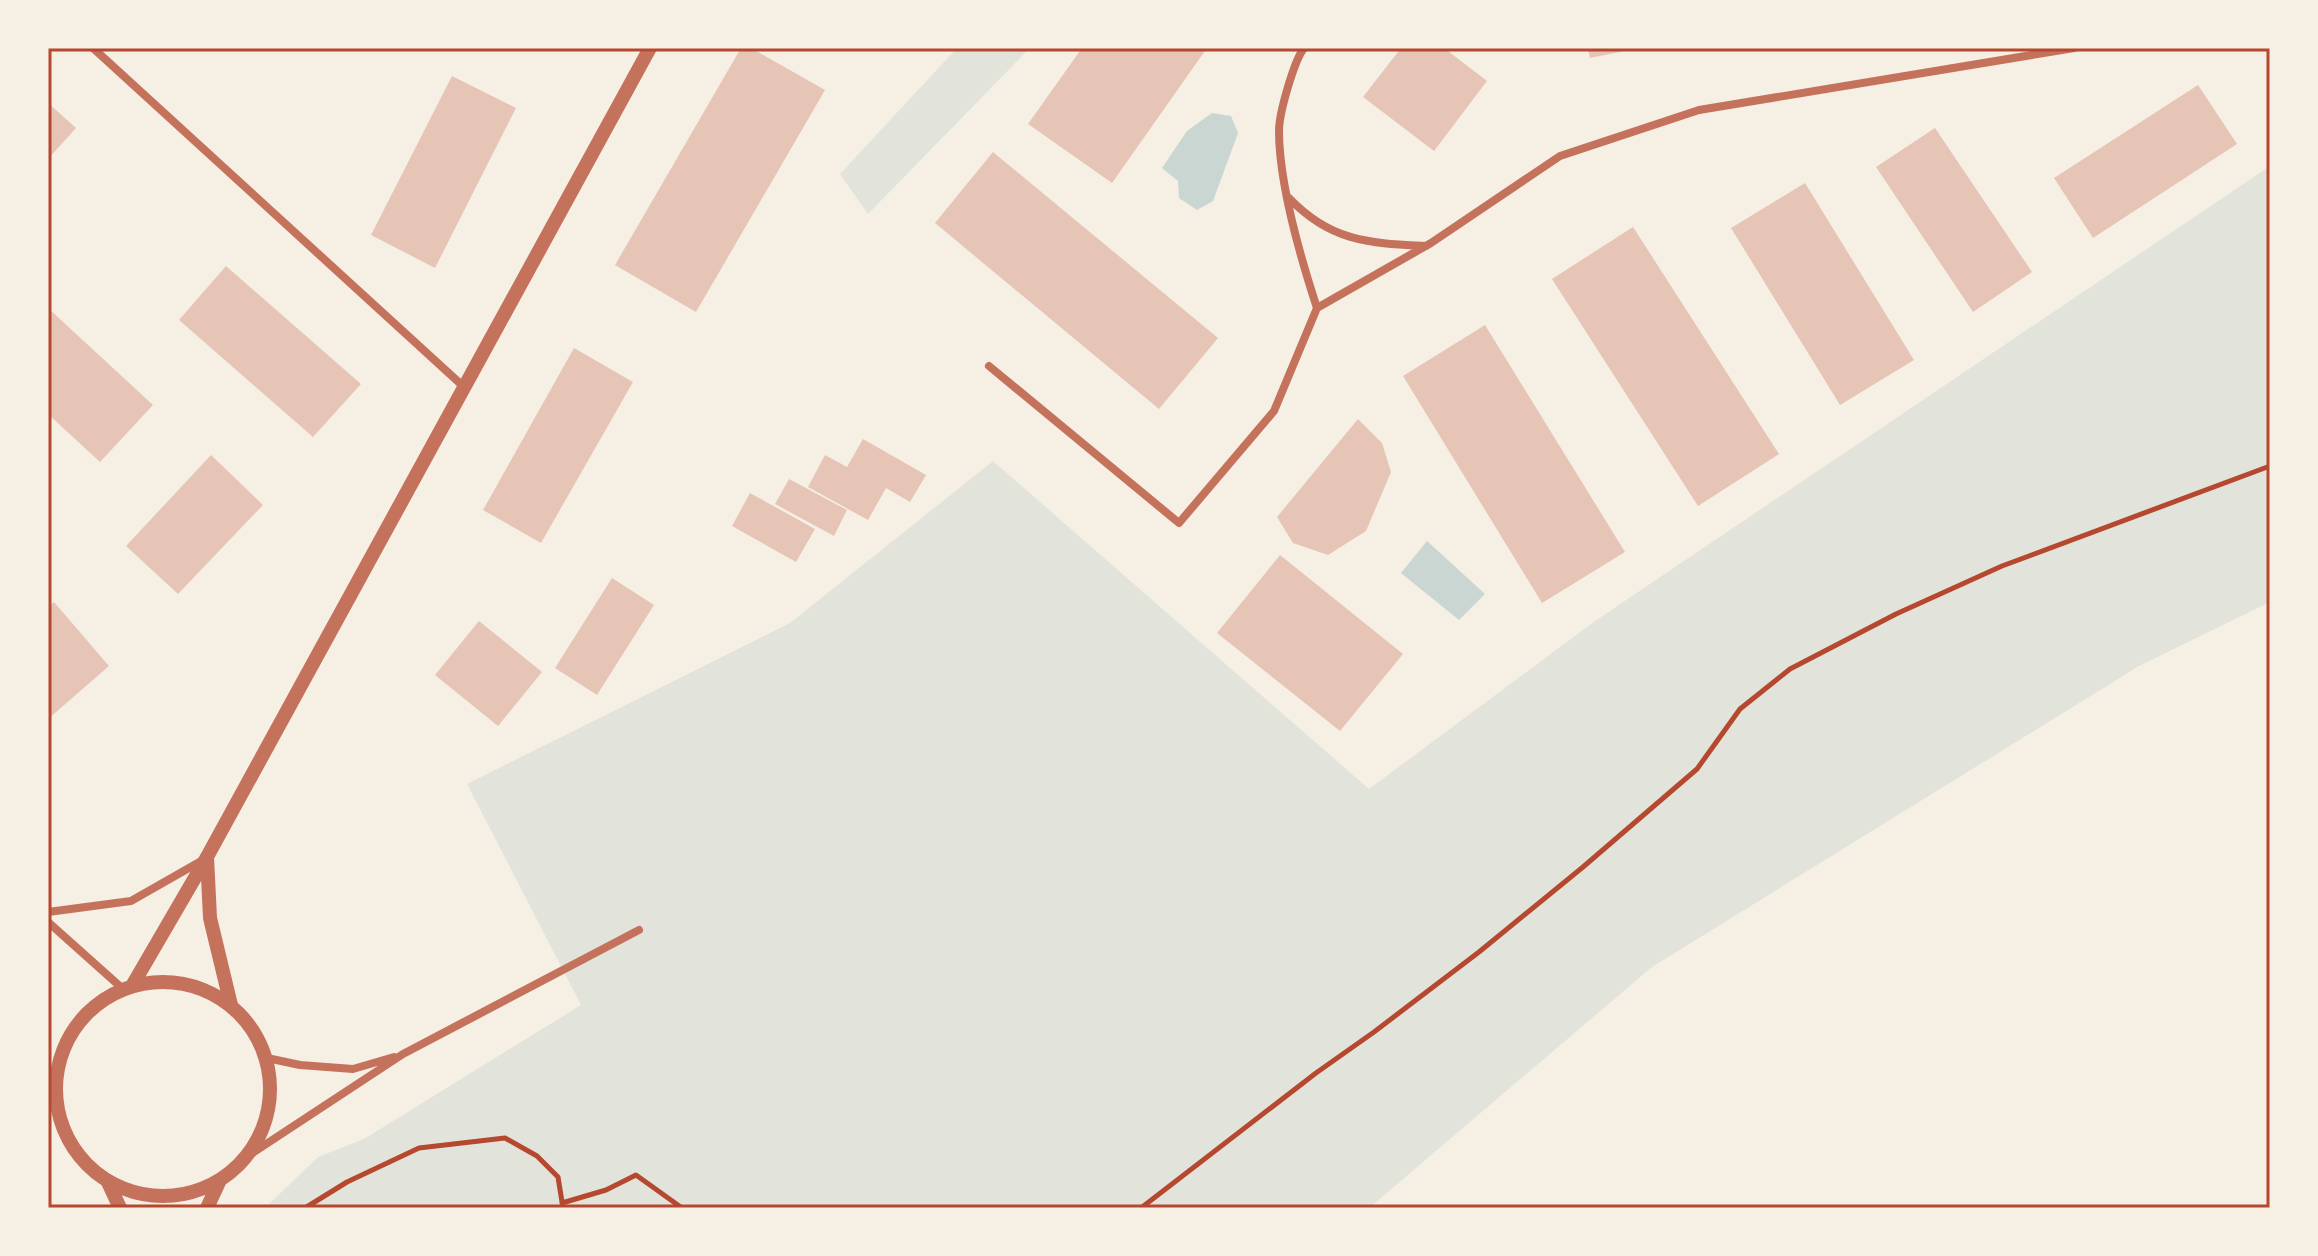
<svg xmlns="http://www.w3.org/2000/svg" width="2318" height="1256" font-family="Arial,sans-serif">
  <style>
    .green { fill: #e2e4dc }
    .water { fill: #c9d6d2 }
    .building { fill: #e6c5b7 }
    .lines { fill: none; stroke-linecap: round; stroke-linejoin: round }
    .path { stroke: #b5482f; stroke-width: 5 }
    .minor { stroke: #c5725c; stroke-width: 8 }
    .tertiary { stroke: #c5725c; stroke-width: 14 }
    .neatline { fill: none; stroke: #b5482f; stroke-width: 3 }
  </style>
  <rect width="100%" height="100%" fill="#f6efe4"/>
  <!-- green -->
  <path class="green" d="M957 48H1030L868 214 840 174Z
    M2270 166V602L2139 666 1652 967 1369 1208H265L318 1157 364 1139 581 1005 467 784 790 623 993 461 1369 789 1595 621Z"/>
  <!-- water -->
  <path class="water" d="M1212 113 1231 116 1238 133 1213 201 1197 210 1179 198 1178 181 1162 168 1187 131Z
    M1427 541 1485 594 1459 620 1401 573Z"/>
  <!-- building -->
  <path class="building" d="M741 48H751L825 90 696 312 615 265Z
    M1082 48H1207L1112 183 1028 124Z
    M1401 48H1444L1487 81 1434 151 1363 97Z
    M1588 48H1634V49L1590 58Z
    M452 76 516 108 435 268 371 235Z
    M2198 85 2237 144 2093 238 2054 178Z
    M48 103 76 128 48 159Z
    M1935 128 2032 272 1973 312 1876 167Z
    M993 152 1218 338 1159 409 935 223Z
    M1805 183 1914 360 1840 405 1731 228Z
    M1633 227 1779 454 1698 506 1552 279Z
    M226 266 361 384 313 437 179 320Z
    M48 308 153 405 100 462 48 414Z
    M1485 325 1625 552 1542 603 1403 376Z
    M574 348 633 382 541 543 483 510Z
    M1358 419 1382 443 1391 472 1366 531 1328 555 1293 543 1277 517Z
    M863 439 926 475 910 502 886 488 868 520 808 487 825 455 847 467Z
    M211 455 263 505 178 594 126 546Z
    M789 479 847 510 834 536 775 504Z
    M750 493 815 529 796 562 732 526Z
    M1280 555 1403 654 1340 731 1217 633Z
    M612 578 654 605 597 695 555 668Z
    M54 602 109 666 48 719V607Z
    M479 621 542 672 498 726 435 675Z"/>
  <g class="lines">
    <!-- path -->
    <path class="path" d="M562 1203 606 1190 636 1175 682 1208
      M305 1208 347 1182 419 1148 505 1138 537 1156 558 1177 563 1208
      M1141 1208 1316 1073 1374 1032 1479 952 1583 867 1697 769 1740 709 1790 669 1896 614 2002 566 2270 466"/>
    <!-- minor -->
    <path class="minor" d="M93 48 464 387
      M1304 48C1294 61 1279 113 1279 131 1279 182 1301 259 1317 308
      M1289 198C1331 242 1369 243 1426 246
      M989 366 1179 523 1274 411 1317 308 1431 243 1560 156 1699 110 2074 48
      M48 912 131 901 203 860
      M48 922 123 989
      M267 1058 300 1065 353 1069 394 1057
      M48 1079 56 1098
      M245 1158 403 1054 639 930"/>
    <!-- tertiary -->
    <path class="tertiary" d="M207 857 210 918 231 1005
      M56 1089a107 107 0 1 1 214 0a107 107 0 1 1-214 0Z
      M132 986 207 857 650 48
      M107 1180 120 1208
      M207 1208 220 1180"/>
  </g>
  <!-- border -->
  <rect width="2318" height="1256" fill="none" stroke="#f6efe4" stroke-width="100"/>
  <rect x="50" y="50" width="2218" height="1156" class="neatline"/>
</svg>
